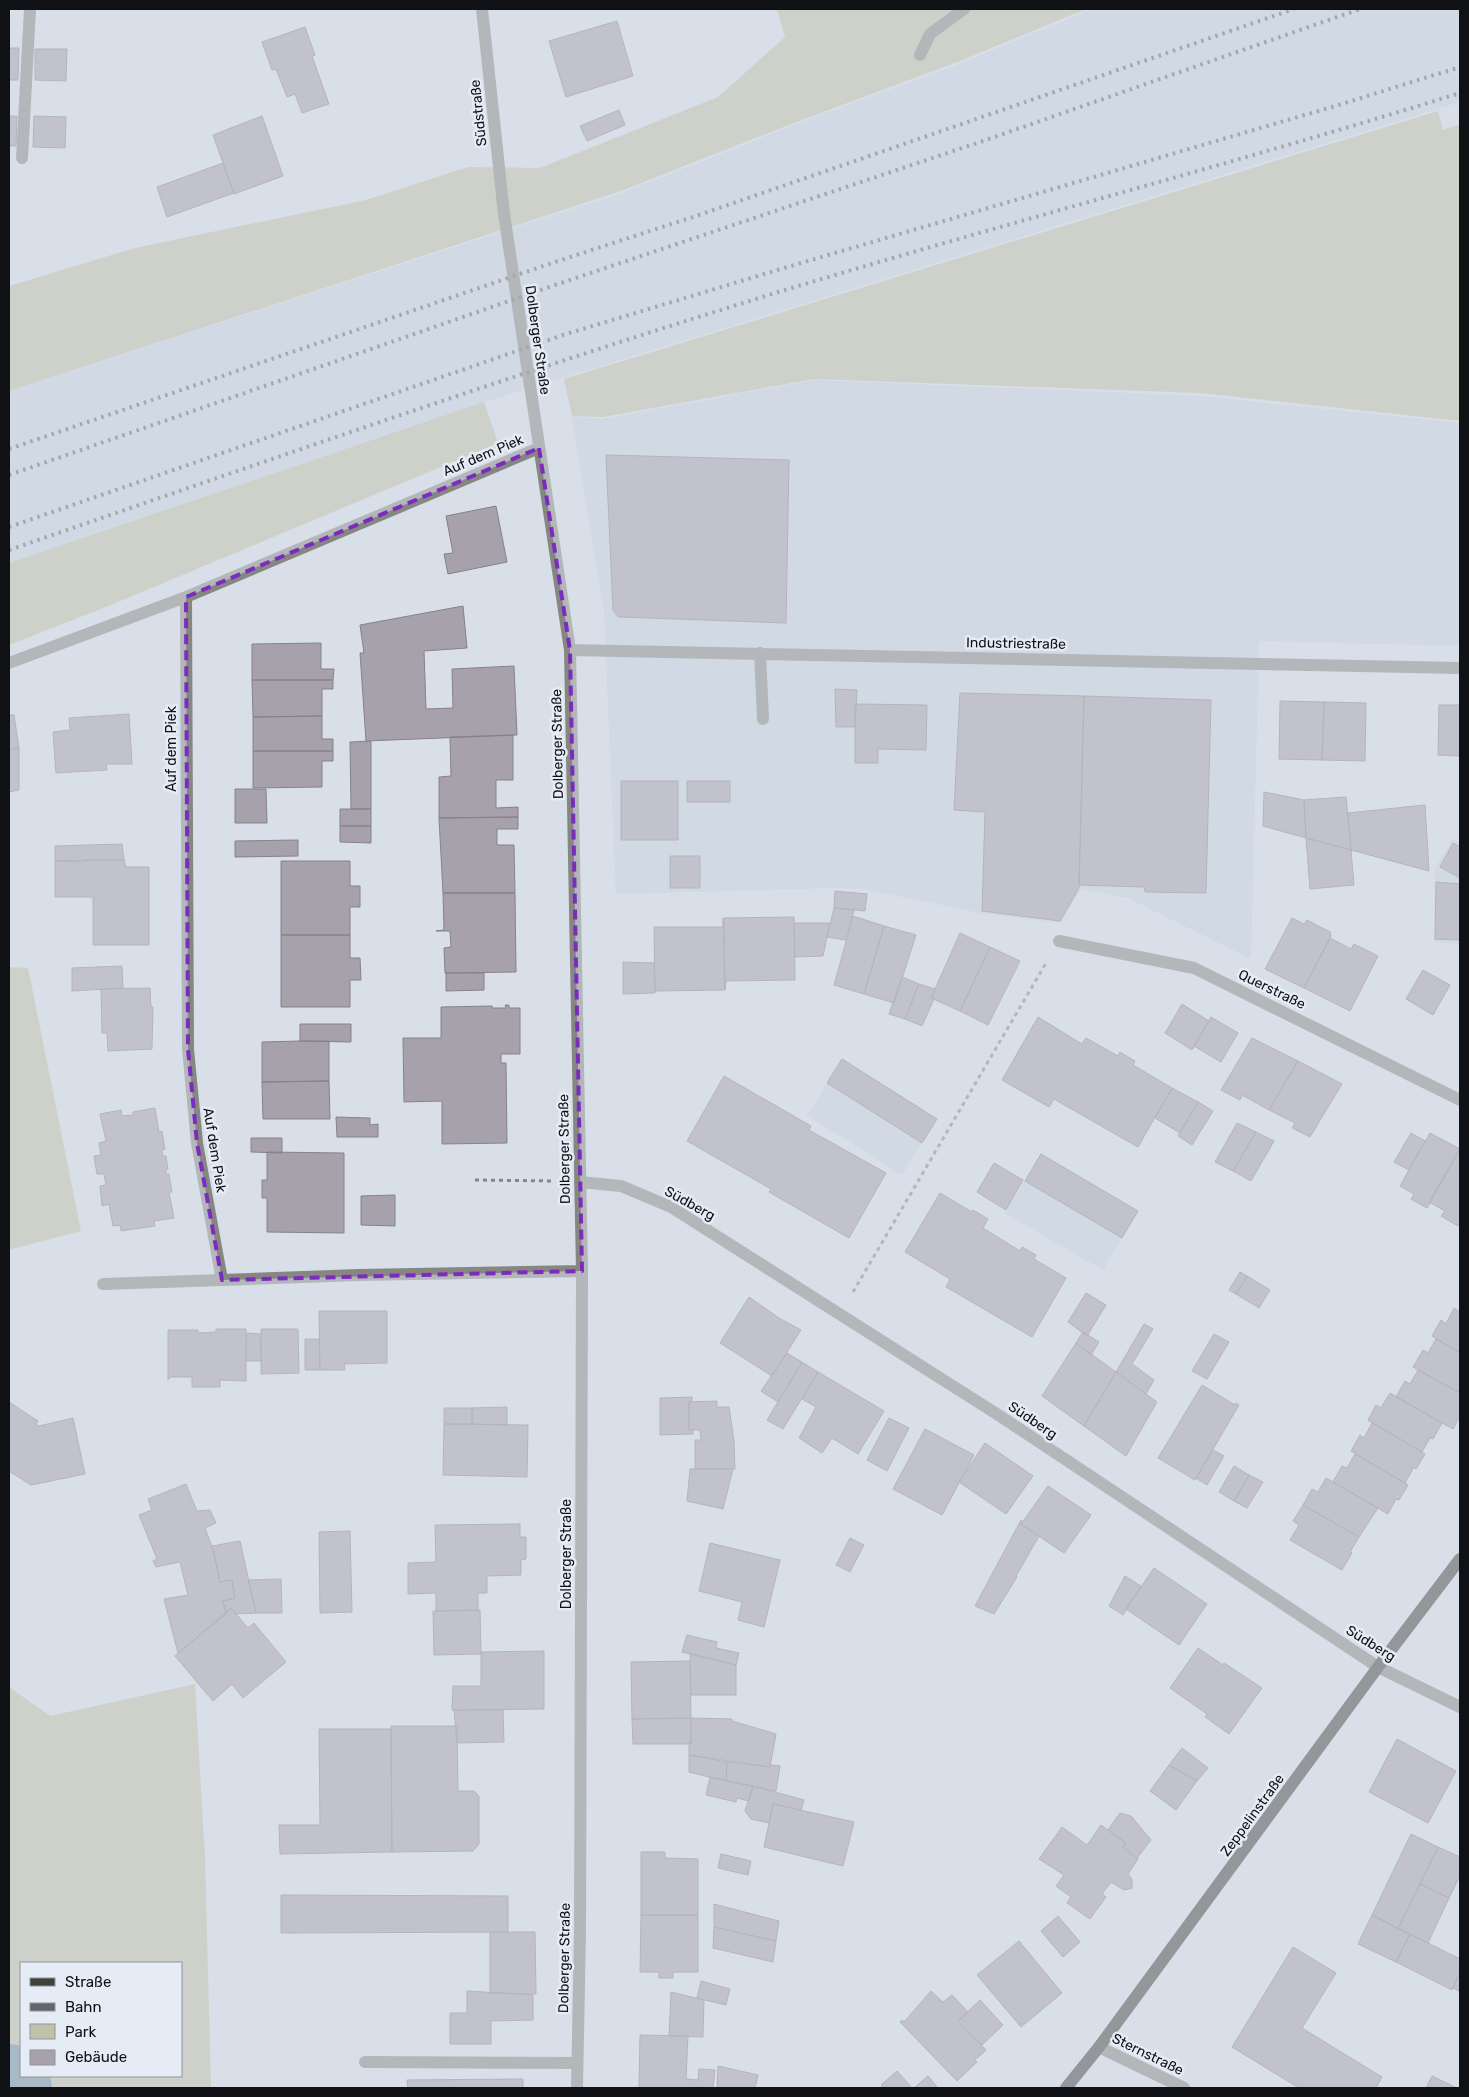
<svg xmlns="http://www.w3.org/2000/svg" width="1469" height="2097" font-family="Rubik,sans-serif">
  <style>
    .built { fill: #c8d2e1 }
    .green { fill: #bfc2a7; fill-rule: evenodd }
    .lines { fill: none; stroke-linecap: round; stroke-linejoin: round }
    .river { stroke: #6a8e9e; stroke-width: 68 }
    .building { fill: #a6a1aa; stroke: #86828a }
    .path { stroke: #83878d; stroke-width: 3; stroke-dasharray: 4 4; stroke-linecap: butt }
    .minor { stroke: #868783; stroke-width: 12 }
    .major { stroke: #3f413a; stroke-width: 12 }
    .rail { stroke: #62656b; stroke-width: 4; stroke-dasharray: 2.5 5; stroke-linecap: butt }
    .marked { fill: none; stroke: #7b2cbf; stroke-width: 4; stroke-dasharray: 10 6; stroke-linejoin: round }
    .labels { text-anchor: middle; stroke-width: 5; stroke-linejoin: round; paint-order: stroke }
    .street-label { font-size: 14px; fill: #0f1114; stroke: #e6ecf5 }
  </style>
  <rect width="100%" height="100%" fill="#d9dfe8"/>
  <!-- built -->
  <path class="built" d="M1092 9H1460V102L484 402 9 563V391L622 193 791 126 959 64Z
    M814 380 1200 396 1460 423V646L1259 641 1251 959 1128 898 1081 889 1061 923 981 913 868 890 836 888 616 894 604 612 572 417 602 419Z
    M1453 839 1460 843V944L1434 942 1435 868Z
    M842 1059 937 1119 902 1175 807 1115Z
    M1041 1154 1138 1211 1103 1270 1005 1213Z"/>
  <!-- green -->
  <path class="green" d="M777 9H1086L960 61 794 123 621 191 9 391V286L135 248 366 200 468 167 540 168 718 97 785 37Z
    M1438 111 1443 130 1460 124V421L1200 393 814 379 603 417 572 416 564 379Z
    M484 402 498 443 106 607 9 645V563Z
    M9 967 28 968 81 1231 9 1250Z
    M195 1684 205 1857 211 2088H9V1687L50 1716ZM181 1963V2076H21V1963Z"/>
  <g class="lines">
    <!-- river -->
    <path class="river" d="M9 2078 18 2088"/>
  </g>
  <!-- building -->
  <path class="building" d="M617 21 633 76 566 97 549 41Z
    M305 27 315 55 312 56 329 104 302 113 295 94 287 97 276 69 272 70 262 42Z
    M9 48H19L18 80H9Z
    M35 49H67L66 81 35 80Z
    M619 110 625 125 587 141 580 126Z
    M9 116H17L16 146H9Z
    M34 116 66 117 65 148 33 147Z
    M262 116 283 176 234 194 213 135Z
    M223 163 234 193 167 217 157 187Z
    M606 455 789 460 786 623 620 617 617 616 613 610Z
    M496 506 507 562 448 574 444 554 453 553 446 516Z
    M463 606 467 648 424 651 426 709 453 708 452 669 514 666 517 735 366 741 360 653H364L360 625Z
    M321 643V669H334L333 680H252V644Z
    M252 680H333V689H322V716L253 717Z
    M835 689 857 690 855 727H836Z
    M960 693 1084 696 1079 888 1060 921 982 911 985 812 954 810Z
    M1084 696 1211 700 1206 893 1145 892 1144 887 1079 885Z
    M1280 701 1324 702 1322 760 1279 759Z
    M1324 702 1366 703 1365 761 1322 760Z
    M855 704 927 705 926 750 878 749V763H855Z
    M1439 705H1460V756L1438 755Z
    M129 714 132 764H106L107 770 56 773 53 732 70 730 69 718Z
    M9 715H14L19 748 9 750Z
    M322 716V739H333V751H253V717Z
    M513 735V780H496V808L518 807V817L439 818V777L451 776 450 737Z
    M371 741V809H351L350 742Z
    M19 748V790L9 792V750Z
    M253 751H333V761H322V787L253 788Z
    M621 781H678V840H621Z
    M687 781H730V802H687Z
    M235 789H266L267 823H235Z
    M1264 792 1304 800 1306 838 1263 826Z
    M1346 797 1351 850 1306 838 1304 800Z
    M1425 805 1429 871 1351 850 1348 813Z
    M340 809H371V826H340Z
    M518 817V829H497V845H514L515 893H443L439 818Z
    M340 826H371V843L340 842Z
    M1306 838 1351 850 1354 885 1310 889Z
    M298 840V856L235 857V841Z
    M1453 843 1460 847V878L1440 867Z
    M122 844 124 860 55 861V846Z
    M670 856H700V888H670Z
    M85 860H124L126 867H149V945H93V897H55V861L84 862Z
    M281 861H350V886H360V907H350V935H281Z
    M1436 882 1460 884V940L1435 939Z
    M835 891 867 894 865 911 834 908Z
    M443 893H515L516 972 445 973 444 948 451 947 450 931H436L444 930Z
    M834 908 854 910 845 940 827 937Z
    M853 916 884 926 864 994 834 985Z
    M794 917 795 980 726 981 725 990 724 918Z
    M723 918 725 990 655 991 654 927H723Z
    M1292 918 1304 924 1307 920 1330 932 1331 936 1304 988 1265 969Z
    M794 923H830L823 956 795 957Z
    M884 926 916 935 894 1003 864 994Z
    M960 933 990 947 960 1011 931 998Z
    M281 935H350V958H360L361 980H350V1007H281Z
    M1330 938 1351 949 1354 944 1378 956 1350 1011 1304 988Z
    M990 947 1020 961 988 1025 960 1011Z
    M623 962 654 963 655 993 623 994Z
    M122 966 123 988 72 991V968Z
    M1423 970 1450 985 1433 1015 1406 999Z
    M446 973H484V990L446 991Z
    M902 977 919 984 905 1019 889 1014Z
    M919 984 935 989 931 998 934 999 922 1026 905 1019Z
    M150 988 151 1007H153L152 1049 108 1051 107 1033H102L101 989Z
    M1182 1004 1209 1021 1192 1050 1165 1033Z
    M505 1005H509V1008H520V1054H501V1063H506L507 1143 442 1144V1101L404 1102 403 1038H441V1007L492 1006V1008H506Z
    M1038 1017 1082 1044 1086 1038 1118 1056 1120 1052 1135 1061 1133 1065 1172 1088 1138 1147 1054 1099 1049 1107 1002 1080Z
    M1211 1017 1238 1033 1221 1062 1194 1046Z
    M300 1024H351V1042L300 1041Z
    M1252 1038 1298 1061 1269 1110 1242 1095 1240 1100 1221 1090Z
    M300 1041H329V1081L262 1082V1042Z
    M842 1059 937 1119 922 1143 827 1083Z
    M1298 1061 1342 1084 1310 1137 1292 1128 1295 1123 1269 1110Z
    M724 1076 811 1126 809 1130 886 1173 849 1238 769 1192 771 1189 687 1141Z
    M329 1081 330 1119H263L262 1082Z
    M1172 1088 1198 1102 1180 1133 1155 1118Z
    M1198 1102 1213 1111 1192 1145 1178 1136Z
    M155 1108 159 1132 162 1131 165 1149 162 1150 163 1156H166L167 1163 168 1169 166 1170V1174H169L172 1192H169L174 1218 154 1221 155 1226 121 1231 120 1225 113 1226 109 1204 102 1206 100 1186 106 1185 104 1174H97L94 1156 101 1155 99 1143 106 1141 100 1114 121 1110 122 1116 133 1115V1112Z
    M336 1117 370 1118V1125L378 1124V1137H337Z
    M1237 1123 1256 1132 1233 1171 1215 1162Z
    M1256 1132 1274 1141 1251 1181 1233 1171Z
    M1411 1133 1425 1141 1409 1170 1394 1162Z
    M1430 1133 1460 1149 1427 1208 1411 1199 1414 1194 1400 1186Z
    M251 1138H282V1153L251 1152Z
    M1460 1149V1221L1458 1226 1441 1216 1445 1211 1429 1202Z
    M267 1152 344 1153V1233L267 1232V1198H262V1180H267Z
    M1041 1154 1138 1211 1122 1238 1025 1181Z
    M994 1163 1023 1180 1006 1210 977 1192Z
    M940 1193 972 1212 973 1210 988 1219 983 1228 1020 1251 1022 1247 1036 1255 1034 1259 1066 1278 1032 1337 946 1287 950 1279 905 1252Z
    M395 1195V1226L361 1225V1196Z
    M1240 1272 1247 1276 1236 1294 1229 1290Z
    M1247 1276 1270 1290 1259 1308 1236 1294Z
    M1086 1293 1106 1305 1087 1336 1068 1322Z
    M749 1297 779 1318 801 1330 772 1376 720 1343Z
    M1454 1308 1460 1312V1353L1432 1336 1441 1320 1446 1324Z
    M319 1311H387V1363L344 1364 345 1370H320Z
    M1144 1324 1153 1329 1132 1364 1154 1380 1146 1394 1116 1372Z
    M216 1329H246V1381L220 1380V1387H192V1377H170L168 1380V1330H198V1333L216 1332Z
    M261 1329H298L299 1373 261 1374Z
    M1083 1332 1099 1342 1091 1355 1076 1343Z
    M247 1333 260 1334 261 1361H246Z
    M1214 1334 1229 1342 1207 1379 1192 1371Z
    M305 1339H319L320 1370H305Z
    M1436 1339 1460 1353V1393L1413 1367 1423 1350 1428 1353Z
    M1076 1343 1116 1372 1084 1426 1042 1396Z
    M787 1353 802 1362 778 1402 761 1391Z
    M802 1362 818 1372 783 1429 767 1420Z
    M1418 1370 1460 1393V1416L1453 1429 1396 1397 1405 1381 1410 1384Z
    M818 1372 884 1411 858 1454 832 1438 822 1453 799 1438 816 1407 802 1399Z
    M1116 1372 1157 1402 1126 1456 1084 1426Z
    M1202 1385 1235 1405 1236 1403 1239 1405 1195 1480 1158 1458Z
    M1390 1393 1442 1423 1433 1439 1430 1438 1422 1452 1368 1420 1376 1405 1381 1408Z
    M692 1397V1401L689 1402V1430H693V1434L660 1435V1398Z
    M717 1401V1407H729L734 1441 735 1469H695V1440H701L700 1430H689V1402Z
    M9 1402 38 1421 36 1424 39 1426 73 1418 85 1474 31 1485 9 1471Z
    M507 1407V1425L472 1424V1408Z
    M444 1408H472V1424H444Z
    M889 1418 909 1428 887 1471 867 1460Z
    M1372 1423 1425 1454 1416 1469 1414 1467 1405 1483 1351 1451 1360 1435 1364 1438Z
    M444 1424 528 1425 527 1477 443 1475Z
    M925 1429 974 1455 942 1515 893 1489Z
    M985 1443 1033 1476 1006 1514 959 1482Z
    M1213 1450 1224 1456 1207 1485 1196 1478Z
    M1355 1454 1408 1485 1399 1500 1396 1499 1388 1514 1333 1482 1342 1466 1347 1468Z
    M1234 1466 1249 1475 1234 1501 1219 1492Z
    M690 1469H733L723 1509 687 1501Z
    M1249 1475 1263 1482 1247 1508 1234 1501Z
    M1326 1478 1378 1508 1359 1537 1303 1505 1312 1489 1318 1492Z
    M186 1484 197 1511 210 1510 216 1523 205 1528 214 1552 220 1582 232 1580 235 1598 223 1601 226 1614 178 1653 164 1599 188 1595 180 1562 156 1567 153 1561 157 1559 139 1515 152 1510 148 1499Z
    M1048 1486 1091 1515 1064 1553 1021 1524Z
    M1303 1505 1359 1537 1350 1552 1352 1553 1342 1570 1290 1540 1299 1525 1293 1521Z
    M1021 1520 1023 1522 1021 1524 1039 1536 1016 1576 1017 1577 994 1614 975 1606Z
    M520 1524V1537H526V1559L521 1560V1575L487 1576V1593H478V1610L436 1611V1593L408 1594V1563L436 1562 435 1525Z
    M350 1531 352 1612 320 1613 319 1532Z
    M850 1538 864 1545 850 1572 836 1565Z
    M240 1541 256 1613 236 1614 231 1608 226 1614 223 1601 235 1598 232 1580 220 1582 212 1546Z
    M710 1543 780 1560 764 1627 738 1620 742 1602 699 1591Z
    M1154 1568 1207 1604 1179 1645 1126 1609Z
    M1125 1576 1141 1586 1123 1615 1109 1606Z
    M281 1579 282 1613H256L248 1580Z
    M231 1608 248 1628 254 1623 286 1662 243 1698 232 1684 213 1701 175 1656Z
    M480 1610 481 1654 434 1655 433 1611Z
    M687 1635 717 1642 716 1648 739 1653 736 1665 682 1652Z
    M1198 1648 1223 1665 1224 1663 1262 1688 1229 1734 1205 1717 1207 1714 1170 1688Z
    M544 1651V1709L452 1710 453 1686H481V1652Z
    M690 1654 736 1665V1695H691Z
    M690 1661 691 1718 632 1719 631 1662Z
    M454 1710H503L504 1742 457 1743Z
    M691 1718V1744H633L632 1719Z
    M691 1718 732 1719V1721L776 1734 770 1767 689 1755V1743L691 1744Z
    M391 1726H457L458 1791H474L479 1796V1844L473 1851 392 1852Z
    M319 1729H391L392 1852 280 1854 279 1825H320Z
    M1397 1739 1456 1771 1428 1823 1369 1792Z
    M1182 1748 1208 1768 1197 1781 1169 1765Z
    M689 1755 727 1762 726 1781 689 1772Z
    M727 1762 770 1767 771 1765 780 1766 776 1791 726 1781Z
    M1169 1765 1197 1781 1176 1810 1150 1791Z
    M710 1777 753 1786 749 1801 737 1798 736 1802 706 1795Z
    M753 1786 804 1800 801 1810 773 1804 769 1823 751 1819 745 1811Z
    M773 1804 854 1822 843 1866 764 1847Z
    M1120 1813 1131 1816 1151 1840 1137 1858 1123 1847 1126 1843 1108 1830Z
    M1101 1825 1126 1843 1123 1847 1138 1859 1128 1874 1132 1879V1888L1124 1890 1111 1882 1102 1894 1106 1897 1090 1919 1067 1903 1071 1897 1056 1886 1064 1875 1039 1859 1062 1827 1087 1845Z
    M1411 1834 1438 1847 1398 1929 1372 1915Z
    M1438 1847 1460 1857V1876L1449 1898 1420 1884Z
    M641 1852H665V1858L698 1859V1915H641Z
    M721 1854 751 1861 748 1875 718 1868Z
    M1420 1884 1449 1898 1428 1943 1398 1929Z
    M281 1895 508 1896V1932L281 1933Z
    M714 1904 779 1921 776 1941 714 1927Z
    M641 1915H698V1972H673V1978H659V1972H640Z
    M1372 1915 1410 1934 1396 1962 1358 1944Z
    M1058 1916 1080 1942 1063 1957 1041 1931Z
    M714 1927 776 1941 773 1962 713 1948Z
    M490 1932H535L536 1994 490 1993Z
    M1410 1934 1460 1959V1973L1452 1990 1396 1962Z
    M1019 1941 1062 1993 1021 2027 977 1975Z
    M1293 1947 1336 1973 1302 2028 1382 2077 1376 2088H1299L1232 2047Z
    M1460 1973V1992L1453 1988Z
    M701 1981 730 1989 726 2005 697 1998Z
    M467 1991 533 1995V2020L491 2021V2044H450V2013H467Z
    M931 1991 943 2002 952 1995 968 2012 958 2021 986 2050 975 2060 977 2062 957 2081 900 2022 902 2020 904 2022Z
    M671 1992 704 2000 703 2037 669 2036Z
    M980 2000 1003 2025 982 2045 958 2021Z
    M640 2035 688 2036 686 2079 698 2080 699 2069 715 2070 713 2088H639Z
    M718 2066 758 2075 755 2088H717Z
    M897 2071 912 2088H880L883 2086 881 2085Z
    M928 2076 938 2088H914Z
    M1432 2076 1457 2088H1426Z
    M523 2079V2088H408L407 2080Z"/>
  <g class="lines">
    <!-- path -->
    <path class="path" d="M475 1180 554 1181
      M853 1292 1046 963"/>
    <!-- minor -->
    <path class="minor" d="M482 9 504 214 570 650 582 1271 580 1932 577 2088
      M920 55 930 34 964 9
      M22 158 30 9
      M539 448 186 597 188 1049 197 1143 222 1280 359 1275 582 1271
      M570 650 1460 668
      M760 653 763 719
      M9 663 186 597
      M1059 941 1194 968 1460 1100
      M580 1182 621 1186 671 1207 1000 1416 1378 1667 1460 1707
      M103 1284 222 1280
      M1099 2047 1184 2088
      M365 2062 577 2063"/>
    <!-- major -->
    <path class="major" d="M1066 2088 1099 2047 1378 1667 1460 1559"/>
    <!-- rail -->
    <path class="rail" d="M9 449 552 263 696 216 1294 9
      M9 475 555 285 983 141 1360 9
      M9 527 563 335 784 268 1332 107 1460 67
      M9 550C267 461 524 370 785 290 1009 222 1237 163 1460 93"/>
  </g>
  <!-- marked area -->
  <path d="M0 0H1469V2097H0ZM539 448 570 650 582 1271 222 1280 197 1143 188 1049 186 597Z" fill="#d9dfe8" fill-opacity=".55" fill-rule="evenodd"/>
  <path class="marked" d="M539 448 570 650 582 1271 222 1280 197 1143 188 1049 186 597Z"/>
  <g class="labels">
    <!-- street labels -->
    <g class="street-label">
      <text transform="translate(478 113) rotate(-96)" y="5">Südstraße</text>
      <text transform="translate(538 340) rotate(82)" y="5">Dolberger Straße</text>
      <text transform="translate(483 455) rotate(-23)" y="5">Auf dem Piek</text>
      <text transform="translate(1016 643) rotate(1)" y="5">Industriestraße</text>
      <text transform="translate(557 744) rotate(-91)" y="5">Dolberger Straße</text>
      <text transform="translate(171 749) rotate(-90)" y="5">Auf dem Piek</text>
      <text transform="translate(1272 989) rotate(26)" y="5">Querstraße</text>
      <text transform="translate(564 1149) rotate(-91)" y="5">Dolberger Straße</text>
      <text transform="translate(215 1150) rotate(81)" y="5">Auf dem Piek</text>
      <text transform="translate(690 1203) rotate(29)" y="5">Südberg</text>
      <text transform="translate(1033 1420) rotate(34)" y="5">Südberg</text>
      <text transform="translate(566 1554) rotate(-90)" y="5">Dolberger Straße</text>
      <text transform="translate(1371 1643) rotate(32)" y="5">Südberg</text>
      <text transform="translate(1252 1815) rotate(-54)" y="5">Zeppelinstraße</text>
      <text transform="translate(564 1958) rotate(-89)" y="5">Dolberger Straße</text>
      <text transform="translate(1148 2054) rotate(26)" y="5">Sternstraße</text>
    </g>
  </g>
  <!-- border -->
  <rect width="1469" height="2097" fill="none" stroke="#0f1114" stroke-width="20"/>
  <!-- legend -->
  <rect x="20" y="1962" width="162" height="115" fill="#e6ecf5" stroke="#90949b"/>
  <rect x="30" y="1978" width="25" height="8" fill="#3f413a" stroke="#90949b"/>
  <text x="65" y="1987" font-size="15" fill="#0f1114">Straße</text>
  <rect x="30" y="2003" width="25" height="8" fill="#62656b" stroke="#90949b"/>
  <text x="65" y="2012" font-size="15" fill="#0f1114">Bahn</text>
  <rect x="30" y="2024" width="25" height="15" fill="#bfc2a7" stroke="#90949b"/>
  <text x="65" y="2037" font-size="15" fill="#0f1114">Park</text>
  <rect x="30" y="2050" width="25" height="15" fill="#a6a1aa" stroke="#90949b"/>
  <text x="65" y="2062" font-size="15" fill="#0f1114">Gebäude</text>
</svg>
